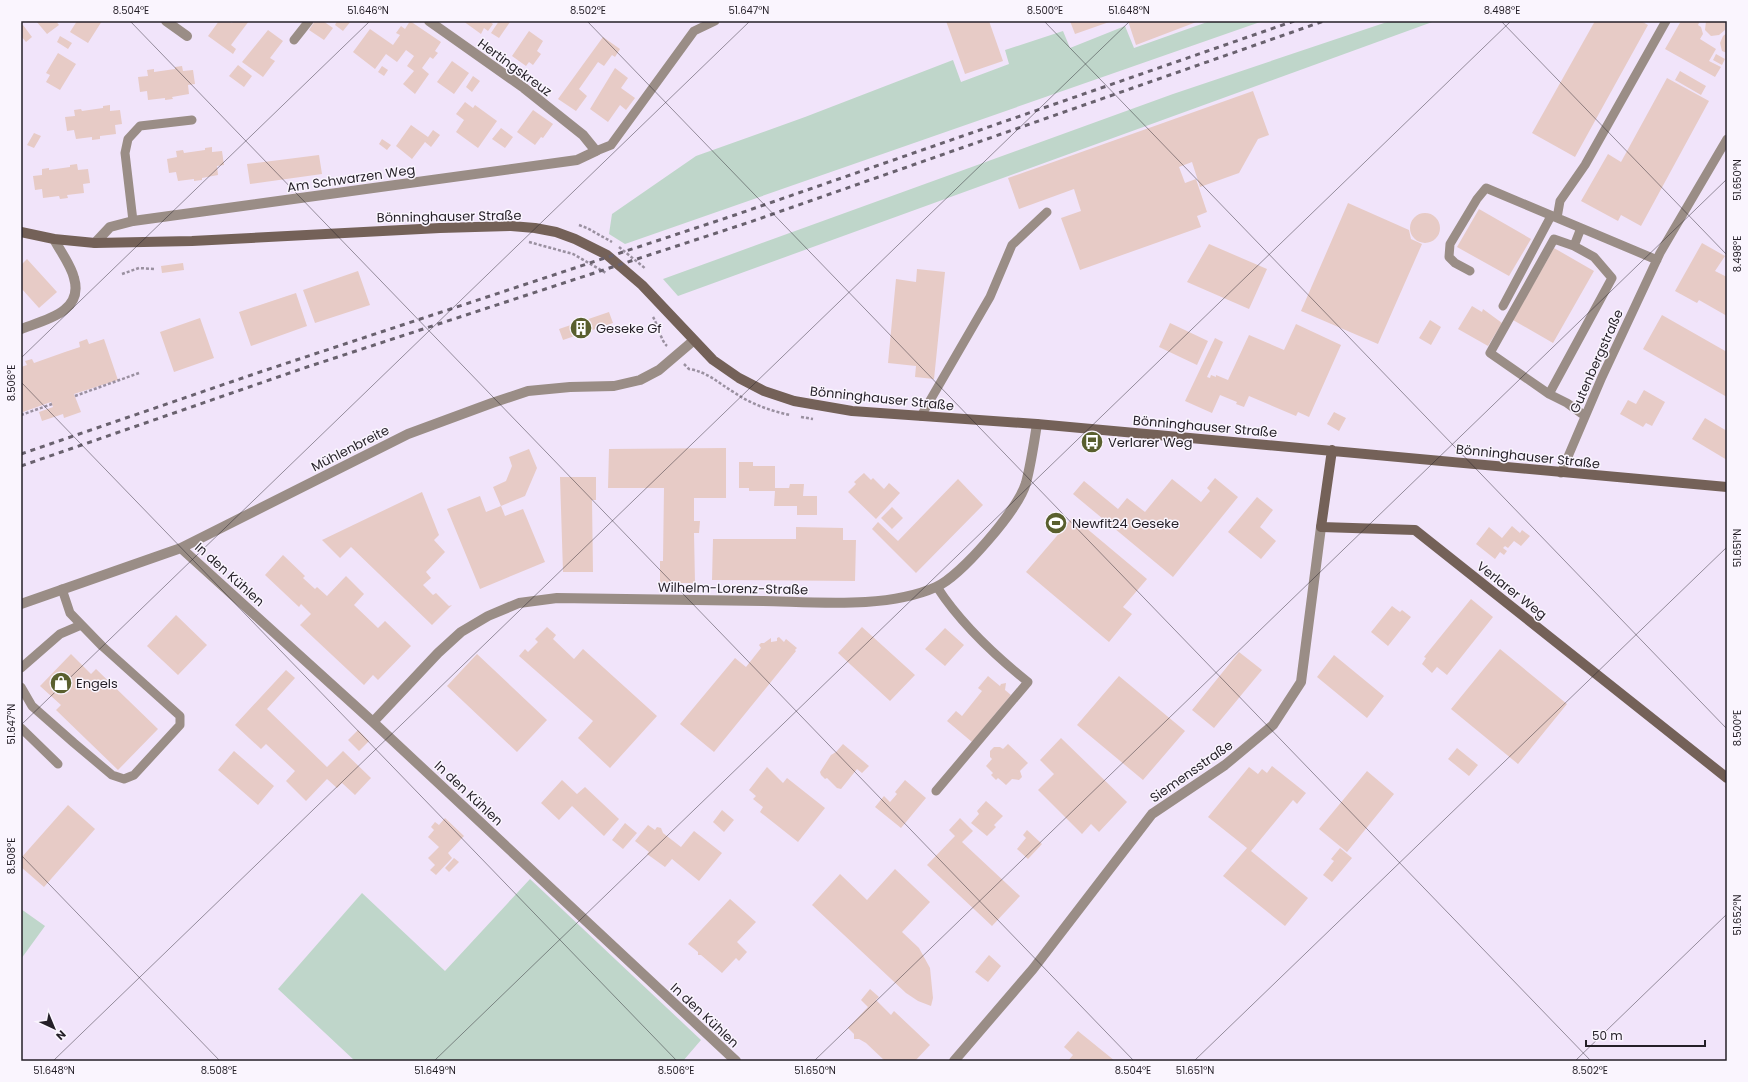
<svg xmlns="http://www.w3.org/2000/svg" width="1748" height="1082" font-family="Poppins,sans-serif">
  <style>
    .green { fill: #bfd6ca }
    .building { fill: #e7cbc6 }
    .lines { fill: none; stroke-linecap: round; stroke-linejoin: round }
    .path { stroke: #9a90a0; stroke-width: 2.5; stroke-dasharray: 3 2; stroke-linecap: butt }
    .lane { stroke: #9a8d86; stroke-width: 9 }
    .street { stroke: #9a8d86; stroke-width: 10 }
    .secondary { stroke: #746158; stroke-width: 10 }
    .rail { stroke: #69616e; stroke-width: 3; stroke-dasharray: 5 5; stroke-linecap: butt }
    .ticks { fill: none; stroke: #241f27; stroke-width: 1; stroke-opacity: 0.45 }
    .labels { text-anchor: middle; stroke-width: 3; stroke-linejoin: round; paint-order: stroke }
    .street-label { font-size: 13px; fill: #241f27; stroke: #faf5fe }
    .poi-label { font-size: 13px; fill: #241f27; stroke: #faf5fe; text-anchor: start }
    .neatline { fill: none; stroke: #241f27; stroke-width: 1.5 }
    .ticks-label { font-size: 10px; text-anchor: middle; fill: #241f27 }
  </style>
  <rect width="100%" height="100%" fill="#f1e4fa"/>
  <!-- green -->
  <path class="green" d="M1210 21H1263L625 244 609 234 612 214 696 156 805 117 953 60 961 82 1009 64 1005 50 1063 31 1070 48 1125 26 1134 48Z
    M1390 21H1435L678 296 663 279 1173 94Z
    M530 879 701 1040 683 1061H355L278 989 362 893 445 971Z
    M21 909 45 926 21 959Z"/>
  <!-- building -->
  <path class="building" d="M36 21H56L59 25 47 34Z
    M77 21H102L88 43 70 32Z
    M219 21H228L232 23 233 21H249L231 45 236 49 233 54 208 36Z
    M315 21H323L333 28 324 40 309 30Z
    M337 21H351L343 31 335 25Z
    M410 21 441 42 435 51 438 53 433 59 430 57 422 68 429 74 415 94 403 84 414 71 407 66 414 56 406 50 397 62 386 54 375 69 353 52 370 29 393 45 400 35 396 33 401 26 405 29Z
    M463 21H489L493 24 488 31 484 28 481 34Z
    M499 21 510 22 499 38 491 33Z
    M946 21H989L1003 61 965 74Z
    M1070 21H1112L1075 34Z
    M1128 21H1199L1136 45Z
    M1595 21H1641L1648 25 1575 157 1532 133Z
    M1681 21H1700L1698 25 1701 27 1703 34 1700 39 1716 49 1709 61 1721 67 1715 77 1665 49Z
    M1706 21H1725V30L1719 35 1711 36 1705 30Z
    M23 25 32 37 26 42 21 36V26Z
    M268 30 283 41 270 58 275 61 263 77 242 62Z
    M529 31 543 41 537 51 541 54 533 65 529 62 526 66 512 56Z
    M1727 33V53L1722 51 1720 43 1723 36Z
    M60 36 72 43 68 49 57 42Z
    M603 37 620 49 615 57 612 55 604 66 598 62 579 89 587 96 576 111 558 99Z
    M58 53 76 64 60 90 46 82 50 75 46 73Z
    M1716 54 1725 59 1722 65 1713 60Z
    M452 61 469 73 454 94 437 82Z
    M238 65 252 76 244 87 229 76Z
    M182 66 183 71 193 70 195 84 188 85 189 94 172 97 173 99 165 100V98L148 100 147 91 140 92 138 77 148 76 147 70 154 69V72L175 69V67Z
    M382 66 388 70 384 76 378 72Z
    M615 68 628 78 621 88 635 98 626 110 620 105 608 122 590 109Z
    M1680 71 1706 86 1701 95 1675 80Z
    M473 76 480 81 472 92 466 87Z
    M1667 78 1709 101 1641 226 1621 215 1618 221 1581 201 1608 154 1621 162Z
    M1253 91 1269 135 1258 139 1239 173 1200 187 1192 162 1179 167 1185 183 1196 179 1207 212 1197 216 1201 227 1080 270 1061 218 1081 211 1074 189 1019 209 1008 178Z
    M465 102 473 108 475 105 497 121 478 148 456 132 464 120 456 114Z
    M110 105V111L120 110 122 124 115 125 116 134 100 136V139L92 140V137L76 139 74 130 67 131 65 117 75 116 74 110 81 109 82 111 103 108V106Z
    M533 110 553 124 543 138 541 137 535 145 517 132Z
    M411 125 428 137 433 130 440 135 431 147 425 142 412 159 396 146Z
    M501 128 513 137 505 148 492 139Z
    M34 133 41 136 34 148 27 145Z
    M382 139 391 145 387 150 379 144Z
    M212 147V152L222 151 224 165 217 166 218 175 202 178V180L194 181V179L178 181 176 172 169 173 167 159 177 157 176 151 183 150 184 153 205 150V148Z
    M319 155 322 174 250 184 247 164Z
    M77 164 78 170 88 169 90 183 83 184 84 193 67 195 68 198 60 199 59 196 43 198 42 189 35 190 33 176 42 175V169L49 168V170L70 167V165Z
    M1348 203 1409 230 1411 239 1422 244 1378 344 1301 311Z
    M1479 209 1531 239 1509 276 1457 247Z
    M1410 228a15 15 0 1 1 30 0a15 15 0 1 1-30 0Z
    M1702 243 1725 256 1715 271 1727 277V316L1699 300 1697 303 1675 291Z
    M1209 244 1267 269 1249 309 1187 282Z
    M1554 248 1594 271 1553 343 1513 320Z
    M27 259 57 292 39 308 21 288V265Z
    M183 263 184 270 162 273 161 266Z
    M917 269 945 272 934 379 915 377 916 366 888 363 896 279 916 282Z
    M358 271 370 305 315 323 303 290Z
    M296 293 307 326 251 346 239 312Z
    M1472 306 1482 312 1483 309 1502 323 1488 346 1458 329Z
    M609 312 613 323 563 340 559 329Z
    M1662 315 1727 352V397L1643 349Z
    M200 318 214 358 174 372 160 332Z
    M1430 320 1441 327 1431 345 1419 338Z
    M1170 323 1208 341 1197 365 1159 347Z
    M1296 324 1341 345 1309 417 1298 412 1296 416 1249 396 1244 407 1236 404 1237 402 1220 395 1212 413 1185 401 1215 338 1223 342 1207 377 1210 378 1211 375 1216 377V375L1228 380 1249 335 1284 350Z
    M87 339 89 344 104 339 118 380 74 394 81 412 64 418 63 414 42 421 39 412 53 407 51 402 23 412 21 407V367L27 365 25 361 32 359 34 363 65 352 80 347 79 342Z
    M1644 390 1665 402 1652 426 1646 423 1643 427 1620 414 1628 400 1636 404Z
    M1334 412 1346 418 1339 431 1327 424Z
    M1705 418 1727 431V460L1692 439Z
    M726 448V498H694V521H700L699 533H694L695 583H660V561H663L664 488H608L609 449Z
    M529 449 537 468 525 496 501 506 493 487 506 481 512 466 509 457Z
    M739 462H753V466H775V488H789L790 484H804L803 496H817V515H797V506H774L775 491H749V488H739Z
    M864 473 871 480 873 478 884 489 889 483 900 493 876 519 848 492 856 484 854 482Z
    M560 477H596V500H592L593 572H563Z
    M1215 478 1238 497 1173 577 1073 494 1084 481 1118 509 1127 498 1145 512 1172 479 1201 502 1210 491 1207 488Z
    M958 479 983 505 916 573 872 529 878 522 898 541Z
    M422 492 439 535 434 540 445 552 426 572 431 578 423 585 433 595 436 593 449 606 452 605 432 625 351 547 340 558 322 540Z
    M480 496 486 512 501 506 505 516 523 509 545 562 480 589 447 509Z
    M1257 497 1273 510 1260 527 1276 541 1261 559 1228 532Z
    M892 507 903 518 892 529 881 518Z
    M1073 517 1147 579 1123 607 1132 614 1109 642 1026 572Z
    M1512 526 1520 533 1522 530 1530 536 1521 546 1514 541 1508 548 1505 546 1503 548 1507 551 1504 555 1500 552 1495 559 1476 544 1489 527 1502 538Z
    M796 527 843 528V540H856L855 581 712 580 713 539H796Z
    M283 555 305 576 303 578 315 589 317 587 327 596 346 576 364 594 354 605 378 628 385 621 411 646 378 680 373 675 364 685 300 625 311 614 301 604 299 607 265 575Z
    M1471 599 1493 617 1447 675 1437 667 1432 673 1422 664 1426 658 1424 657Z
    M1392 606 1400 612 1402 610 1411 617 1388 646 1371 632Z
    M176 615 207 645 178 675 147 646Z
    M547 627 556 635 553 639 574 659 583 649 657 716 610 768 578 738 593 721 519 656 525 649 528 652 538 642 535 639Z
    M862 627 915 675 890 701 838 653Z
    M945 628 964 645 945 666 925 649Z
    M779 637 784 642 786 639 797 648 795 650 796 651 714 752 680 724 735 658 746 667 761 648 759 645 761 643H764L771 638V642L777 641V638Z
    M1500 649 1567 704 1518 764 1451 709Z
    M1239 652 1262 670 1214 728 1192 710Z
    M71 654 91 674 96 669 158 729 118 770 56 710 61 705 40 686Z
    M477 654 547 720 517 752 447 686Z
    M1334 655 1384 696 1367 718 1317 677Z
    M286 670 295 678 267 709 327 767 343 751 371 778 355 795 342 783 337 788 327 779 306 801 286 781 295 771 266 744 261 749 235 725Z
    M988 676 1000 686 1001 684 1006 683 1005 690 1011 695 972 742 947 721 956 711 962 716 982 691 978 688Z
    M1119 676 1185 731 1143 780 1077 725Z
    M358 730 369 741 359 751 348 740Z
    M1061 738 1127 802 1099 832 1091 824 1082 834 1038 790 1054 774 1040 760Z
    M843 744 869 766 862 773 857 769 841 789 837 788 827 778 825 779 821 775 820 772 831 755 836 752Z
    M1008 744 1028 763 1020 771 1022 777 1019 780 1012 779 1006 785 998 778 996 780 991 775 993 773 986 766 992 759 990 757V751L994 747H1000L1003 749Z
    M1457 748 1478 765 1469 776 1448 759Z
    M234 751 274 786 258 805 218 770Z
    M1272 766 1306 793 1297 804 1293 800 1251 851 1308 898 1285 926 1223 876 1247 848 1208 817 1249 767 1258 774 1262 769 1267 773Z
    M767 767 783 783 787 778 825 808 798 842 760 812 763 807 753 799 756 796 749 790Z
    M1367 771 1394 794 1347 852 1319 829Z
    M562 780 577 794 585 787 619 819 604 836 572 806 559 820 541 803Z
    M905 780 926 798 901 828 875 807 884 796 890 802 897 794 895 792Z
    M986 801 1003 816 994 825 996 827 987 836 971 823 979 814 977 811Z
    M68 805 95 829 44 887 21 867V858Z
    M722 810 734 820 724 832 713 822Z
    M445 818 464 836 448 853 452 858 436 875 430 870 435 865 428 858 439 847 428 837 434 830 431 827 435 822 439 825Z
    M960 818 973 831 962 842 1020 896 992 926 927 865 955 836 949 830Z
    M625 823 637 833 623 849 612 840Z
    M648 825 655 830 657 827 661 828 663 833 681 847 694 831 722 853 699 881 672 859 665 867 647 854 649 852 635 841Z
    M1027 830 1042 844 1028 859 1017 849 1026 838 1023 835Z
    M1340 848 1352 858 1332 882 1323 875 1334 861 1331 859Z
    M454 858 459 862 449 872 445 868Z
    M895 869 930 902 902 932 919 948 930 968 933 998 931 1006 918 1001 906 993 812 905 840 874 867 900Z
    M730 899 756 922 737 942 747 952 739 961 736 958 722 973 701 955H698V952L688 944Z
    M989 955 1001 966 988 982 975 972Z
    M870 989 879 997 876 1000 891 1015 894 1011 930 1045 915 1061H885L866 1043 859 1039H854V1034L848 1028 868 1007 861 1000Z
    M1078 1031 1115 1061H1068L1073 1055 1064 1047Z"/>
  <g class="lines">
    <!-- path -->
    <path class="path" d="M579 225 587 228 612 242
      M529 242 573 254 606 273
      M619 247 646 269
      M122 274 139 268 154 269
      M653 317C658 325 661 341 667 346
      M684 364 689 369C708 372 718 383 735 393 751 404 771 411 790 415
      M75 396 139 373
      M21 415 52 404
      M801 417 813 419"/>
    <!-- lane -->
    <path class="lane" d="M294 40 309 21
      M596 151 611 145 694 31 715 21
      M1557 218 1560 201 1585 165 1666 21
      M133 221 125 153 128 139 140 126 192 120
      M1574 246 1554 239 1490 353 1549 394 1567 403 1585 416
      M1470 271 1455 263 1449 257 1450 244 1477 199 1486 188 1657 260
      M1503 306 1551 216
      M1549 394 1612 278 1594 257 1574 246 1581 228
      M921 416 990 297 1012 245 1047 212
      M1561 473 1602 377 1660 253 1727 139
      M21 668 60 634 81 625
      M21 687 32 706 74 743 112 775 124 779 134 775 180 725V716L102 646 70 613 62 589
      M21 728 58 764
      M936 791 1028 682C993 654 961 624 937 587"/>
    <!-- street -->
    <path class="street" d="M166 21 187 36
      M95 243 110 227 133 221 577 160 596 151 583 135 524 88 429 21
      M21 329C45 320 84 312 74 278 71 265 60 251 54 239
      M181 548 373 722 736 1061
      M21 604 181 548 408 434 492 403 528 391 570 387 614 386 640 380 659 370 693 341
      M373 722 438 653 461 632 488 616 519 603 557 598C626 599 694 600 763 601 816 602 887 609 936 587 961 576 1018 510 1026 483 1031 464 1034 443 1037 424
      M954 1061 1033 969 1152 814 1225 765 1273 725 1301 682 1321 527"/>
    <!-- secondary -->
    <path class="secondary" d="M21 232 54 239 95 243 192 241 440 228 511 226 535 228 556 232 575 239 607 255 642 285 713 360 739 378 764 391 794 401 852 411 1037 424 1727 487
      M1332 450 1321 527 1415 530 1727 778"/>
    <!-- rail -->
    <path class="rail" d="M21 454 257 373 735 215 1294 21
      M21 466 304 368 750 222 1324 21"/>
  </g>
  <!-- ticks -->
  <path class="ticks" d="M130 21 1134 1061M587 21 1591 1061M1044 21 1727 729M1501 21 1727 255M21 358 370 21M21 382 677 1061M21 725 750 21M21 855 220 1061M53 1061 1130 21M434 1061 1511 21M814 1061 1727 179M1194 1061 1727 547M1575 1061 1727 914"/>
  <!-- icons -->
  <defs>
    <g id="building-disc" transform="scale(1.15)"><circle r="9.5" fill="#595f2e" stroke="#faf5fe"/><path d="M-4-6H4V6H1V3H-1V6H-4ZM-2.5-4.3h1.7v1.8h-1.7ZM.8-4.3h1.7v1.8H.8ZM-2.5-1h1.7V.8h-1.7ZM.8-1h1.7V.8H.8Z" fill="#fff"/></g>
    <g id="bus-disc" transform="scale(1.15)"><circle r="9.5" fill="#595f2e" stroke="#faf5fe"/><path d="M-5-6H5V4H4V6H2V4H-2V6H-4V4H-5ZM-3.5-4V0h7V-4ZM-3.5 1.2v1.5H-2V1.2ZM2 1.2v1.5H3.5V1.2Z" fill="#fff"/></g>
    <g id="stadium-disc" transform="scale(1.15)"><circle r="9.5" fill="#595f2e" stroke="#faf5fe"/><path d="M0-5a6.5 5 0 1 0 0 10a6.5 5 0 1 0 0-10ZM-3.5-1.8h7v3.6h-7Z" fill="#fff"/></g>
    <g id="shop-disc" transform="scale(1.15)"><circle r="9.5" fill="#595f2e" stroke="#faf5fe"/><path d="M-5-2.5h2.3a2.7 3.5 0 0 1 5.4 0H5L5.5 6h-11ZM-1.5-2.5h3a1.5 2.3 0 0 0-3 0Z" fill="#fff"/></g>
  </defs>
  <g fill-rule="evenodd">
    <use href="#building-disc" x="581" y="328"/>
    <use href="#bus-disc" x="1092" y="442"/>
    <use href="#stadium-disc" x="1056" y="523"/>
    <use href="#shop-disc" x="61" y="683"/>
  </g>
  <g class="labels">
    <!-- street labels -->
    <g class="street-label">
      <text transform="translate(515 67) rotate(36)" y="5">Hertingskreuz</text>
      <text transform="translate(351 178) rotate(-8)" y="5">Am Schwarzen Weg</text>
      <text transform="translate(449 216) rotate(-1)" y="5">Bönninghauser Straße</text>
      <text transform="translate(1596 361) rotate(-66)" y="5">Gutenbergstraße</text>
      <text transform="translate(882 398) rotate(6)" y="5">Bönninghauser Straße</text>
      <text transform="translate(1205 426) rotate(5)" y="5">Bönninghauser Straße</text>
      <text transform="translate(350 448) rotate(-27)" y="5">Mühlenbreite</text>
      <text transform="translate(1528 456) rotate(6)" y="5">Bönninghauser Straße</text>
      <text transform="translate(230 574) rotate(42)" y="5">In den Kühlen</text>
      <text transform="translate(733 588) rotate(1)" y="5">Wilhelm-Lorenz-Straße</text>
      <text transform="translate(1512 590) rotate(38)" y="5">Verlarer Weg</text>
      <text transform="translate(1191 771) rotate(-35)" y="5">Siemensstraße</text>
      <text transform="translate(469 793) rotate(43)" y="5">In den Kühlen</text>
      <text transform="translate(705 1015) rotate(43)" y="5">In den Kühlen</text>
    </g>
    <!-- poi labels -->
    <g class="poi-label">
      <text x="596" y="333">Geseke Gf</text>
      <text x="1108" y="447">Verlarer Weg</text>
      <text x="1072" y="528">Newfit24 Geseke</text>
      <text x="76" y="688">Engels</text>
    </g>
  </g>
  <!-- border -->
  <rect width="1748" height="1082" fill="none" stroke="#faf5fe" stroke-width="44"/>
  <!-- north arrow -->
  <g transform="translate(54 1028) rotate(136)" stroke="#faf5fe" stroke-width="3" paint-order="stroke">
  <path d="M0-3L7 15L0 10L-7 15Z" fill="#241f27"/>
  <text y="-6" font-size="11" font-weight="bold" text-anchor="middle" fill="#241f27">N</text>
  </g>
  <!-- scale -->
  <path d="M1586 1040v6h119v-6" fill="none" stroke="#241f27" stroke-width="2"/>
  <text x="1592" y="1040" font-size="12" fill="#241f27" stroke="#faf5fe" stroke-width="3" paint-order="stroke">50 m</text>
  <rect x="22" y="22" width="1704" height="1038" class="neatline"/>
  <g class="ticks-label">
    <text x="131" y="14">8.504°E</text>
    <text x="368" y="14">51.646°N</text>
    <text x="588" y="14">8.502°E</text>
    <text x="749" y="14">51.647°N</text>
    <text x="1045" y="14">8.500°E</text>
    <text x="1129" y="14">51.648°N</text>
    <text x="1502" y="14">8.498°E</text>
    <text transform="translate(1737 180) rotate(-90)" y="4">51.650°N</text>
    <text transform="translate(1737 254) rotate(-90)" y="4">8.498°E</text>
    <text transform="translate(11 383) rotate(-90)" y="4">8.506°E</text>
    <text transform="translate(1737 548) rotate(-90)" y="4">51.651°N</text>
    <text transform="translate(11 724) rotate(-90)" y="4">51.647°N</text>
    <text transform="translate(1737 728) rotate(-90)" y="4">8.500°E</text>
    <text transform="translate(11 856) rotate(-90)" y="4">8.508°E</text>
    <text transform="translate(1737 915) rotate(-90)" y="4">51.652°N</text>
    <text x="54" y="1074">51.648°N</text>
    <text x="219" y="1074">8.508°E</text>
    <text x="435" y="1074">51.649°N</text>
    <text x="676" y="1074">8.506°E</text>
    <text x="815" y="1074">51.650°N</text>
    <text x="1133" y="1074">8.504°E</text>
    <text x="1195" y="1074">51.651°N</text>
    <text x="1590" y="1074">8.502°E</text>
  </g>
</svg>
